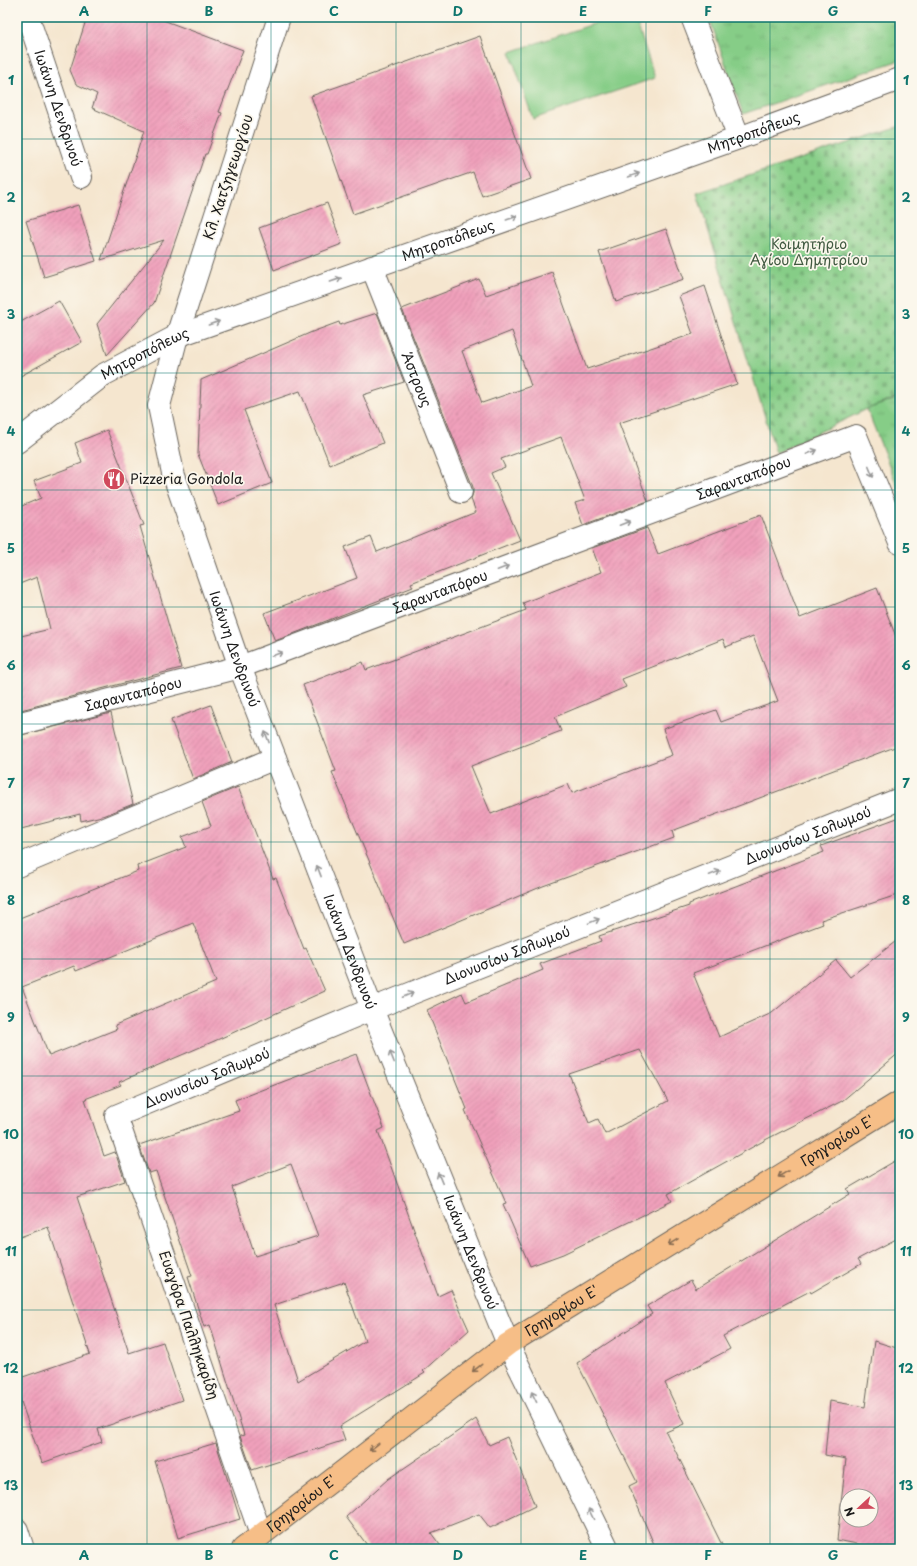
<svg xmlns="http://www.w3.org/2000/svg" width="917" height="1566" font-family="'Playpen Sans',sans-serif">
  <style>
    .grass { fill: #86cd87; stroke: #517452 }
    .cemetery { fill: url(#cemetery-stones); stroke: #517452 }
    .park { fill: url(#park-tufts); stroke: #517452 }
    .building { fill: url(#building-hatch); fill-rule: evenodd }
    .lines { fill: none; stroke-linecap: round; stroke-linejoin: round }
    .minor-casing { stroke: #68635b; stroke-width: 24 }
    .major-casing { stroke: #68635b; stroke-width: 24 }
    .minor { stroke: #fff; stroke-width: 22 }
    .major { stroke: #f6be87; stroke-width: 22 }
    .oneway { stroke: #999 }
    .oneway2 { stroke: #896d52 }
    .grid { fill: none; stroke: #0f766e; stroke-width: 1; stroke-opacity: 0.55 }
    .labels { text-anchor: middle; stroke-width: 3.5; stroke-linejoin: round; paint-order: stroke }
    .street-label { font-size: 14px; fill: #1c1c1c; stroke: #fbf7ec }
    .park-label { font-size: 14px; fill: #415a41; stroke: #fbf7ec }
    .poi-label { font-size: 14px; fill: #1c1c1c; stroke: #fbf7ec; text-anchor: start }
    .neatline { fill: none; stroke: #0f766e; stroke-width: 1.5 }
    .grid-label { font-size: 13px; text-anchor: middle; font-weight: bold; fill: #0f766e }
  </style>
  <defs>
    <pattern id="cemetery-stones" width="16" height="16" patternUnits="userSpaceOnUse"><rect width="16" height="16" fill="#86cd87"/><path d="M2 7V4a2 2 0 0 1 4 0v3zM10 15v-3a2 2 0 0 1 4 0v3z" fill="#73af74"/></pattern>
    <pattern id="park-tufts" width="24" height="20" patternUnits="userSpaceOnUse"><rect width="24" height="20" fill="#86cd87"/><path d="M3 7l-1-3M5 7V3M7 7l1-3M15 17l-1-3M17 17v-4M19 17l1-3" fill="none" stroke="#73af74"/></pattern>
    <pattern id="building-hatch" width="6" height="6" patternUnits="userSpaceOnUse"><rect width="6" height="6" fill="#f0a0bb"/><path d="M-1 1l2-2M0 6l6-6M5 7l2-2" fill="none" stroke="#cd89a0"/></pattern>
  </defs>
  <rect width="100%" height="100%" fill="#fbf7ec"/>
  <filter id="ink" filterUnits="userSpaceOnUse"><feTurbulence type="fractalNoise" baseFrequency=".025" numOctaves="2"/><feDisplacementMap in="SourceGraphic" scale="8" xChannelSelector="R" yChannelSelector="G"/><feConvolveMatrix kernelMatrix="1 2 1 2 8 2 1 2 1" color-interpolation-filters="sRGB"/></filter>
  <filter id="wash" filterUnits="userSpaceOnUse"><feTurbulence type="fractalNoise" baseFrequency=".012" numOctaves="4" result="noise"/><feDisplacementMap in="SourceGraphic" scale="16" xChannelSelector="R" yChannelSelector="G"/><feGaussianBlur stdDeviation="0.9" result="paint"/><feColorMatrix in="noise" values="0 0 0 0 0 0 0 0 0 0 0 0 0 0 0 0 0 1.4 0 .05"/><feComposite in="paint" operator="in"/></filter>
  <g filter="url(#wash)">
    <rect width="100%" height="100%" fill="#f5e6cf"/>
    <!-- grass -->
    <path class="grass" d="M614 17H635L655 78 533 119 510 52Z"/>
    <!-- cemetery -->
    <path class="cemetery" d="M900 126V397L867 409 776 453 697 193Z"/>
    <!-- park -->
    <path class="park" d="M709 17H900V60L743 114Z
      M900 398V493L867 409Z"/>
    <g id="blocks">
      <!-- building -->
      <path class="building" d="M87 17H155L243 50 219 112 222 113 207 154H205L154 303 107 355 97 324 164 240 101 260 144 131 92 108 97 94 76 84 70 70Z
        M480 36 531 179 482 196 473 172 353 214 311 96Z
        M327 203 342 244 274 270 259 228Z
        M78 205 96 261 44 277 26 221Z
        M666 229 684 279 616 302 599 252Z
        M552 272 587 369 693 334 679 296 705 286 737 384 619 423 648 501 583 525 575 503 585 500 561 437 501 459 505 467 491 473 520 540 411 583 413 587 275 641 264 613 357 578 345 547 371 537 377 552 476 512 471 499 473 493V487L402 309 479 279 486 295ZM512 331 531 386 482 403 462 351Z
        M59 301 82 342 17 378V324Z
        M377 313 404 382 363 395 383 443 330 465 300 391 244 410 272 483 218 505 198 454 201 380 312 332 339 322 340 325Z
        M107 430 144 525 140 526 181 668 17 711V637L50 629 37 577 17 585V508L41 498 34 481 82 463 75 443Z
        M761 515 800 618 877 588 900 647V745L672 831 674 838 543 886 404 944 332 772 336 771 303 685 363 662 366 670 526 610 523 603 601 572 592 548 647 528 658 554ZM753 636 778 701 721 722 716 710 663 729 672 755 572 793 568 784 491 814 471 766 561 731 555 717 626 687 622 679 723 639 726 647Z
        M211 705 232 762 193 779 171 720Z
        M111 713 133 804 106 815 81 821 80 814 17 830V736Z
        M238 787 273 879 276 878 304 949 306 948 325 991 219 1039 119 1082 121 1085 85 1099 104 1156 115 1152 125 1181 77 1197 129 1353 163 1342 182 1400 98 1429 102 1442 42 1463 17 1390V1379L90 1354 48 1227 17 1238V919L138 871 137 866 186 847 182 837 211 826 202 802ZM193 923 216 982 115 1025 117 1029 49 1056 22 987 74 966 76 971Z
        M900 817V894L821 920 823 924 693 973 719 1037 772 1013 836 960 850 977 900 938V1052L842 1101 767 1139 668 1194 672 1201 563 1254 530 1266 503 1204 506 1203 465 1110 467 1109 427 1010 462 993 466 1002 543 970 540 964 601 941 599 936 689 906V904L824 852 821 846ZM640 1050 668 1101 605 1134 598 1119 589 1123 569 1074Z
        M356 1054 384 1128 378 1131 438 1296 451 1290 469 1330 423 1371 425 1373 340 1426 345 1440 252 1470 240 1436 244 1435 210 1325 204 1327 188 1277 192 1276 156 1171 149 1173 139 1145 239 1111 235 1100ZM291 1164 318 1236 255 1256 232 1187ZM344 1282 365 1341 298 1381 274 1305Z
        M900 1158V1237L858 1259 861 1264 811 1293 810 1291 723 1336 730 1349 665 1383 684 1424 666 1432 724 1549H656L629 1486 637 1482 577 1363 652 1314 647 1306 691 1280 696 1289 850 1194 847 1189Z
        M874 1341 900 1349V1549H882L837 1540 846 1459 825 1455 830 1401 865 1407ZM847 1496H871V1520H847Z
        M476 1419 489 1445 507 1437 535 1506 490 1528 479 1514 431 1533 443 1549H370L346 1517 388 1479Z
        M216 1443 240 1519 178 1538 155 1461Z"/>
    </g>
  </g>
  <g filter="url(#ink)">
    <use href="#blocks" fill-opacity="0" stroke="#68635b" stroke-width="1"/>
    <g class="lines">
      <!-- minor casing -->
      <g class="minor-casing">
        <g id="minor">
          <path id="s1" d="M28 17 81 177"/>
          <path id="s2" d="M279 17 177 336 159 406 173 473 240 667 372 1009 508 1344 608 1549"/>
          <path d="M692 17 739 138"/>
          <path id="s3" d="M372 267 461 492"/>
          <path id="s4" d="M17 442 103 375 177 336 739 138 900 79"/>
          <path id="s5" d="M17 724 240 667 856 436 900 543"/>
          <path d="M17 866 275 758"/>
          <path d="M17 1530 23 1549"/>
          <path id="s6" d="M261 1535 116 1116 372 1009 900 799"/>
        </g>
      </g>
      <!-- major casing -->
      <g class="major-casing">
        <g id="major">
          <path id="s7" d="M243 1549 508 1344 900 1102"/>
        </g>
      </g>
      <!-- minor -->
      <use href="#minor" class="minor"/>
      <!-- major -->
      <use href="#major" class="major"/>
    </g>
    <!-- one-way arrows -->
    <defs><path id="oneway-shaft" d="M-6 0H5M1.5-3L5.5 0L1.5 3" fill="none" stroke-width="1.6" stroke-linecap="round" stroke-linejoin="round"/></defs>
    <g class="oneway">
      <use href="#oneway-shaft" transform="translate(634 175) rotate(-19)"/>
      <use href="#oneway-shaft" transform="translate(512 218) rotate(-19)"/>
      <use href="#oneway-shaft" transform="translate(336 280) rotate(-19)"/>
      <use href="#oneway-shaft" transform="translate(214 323) rotate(-19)"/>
      <use href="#oneway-shaft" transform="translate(812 452) rotate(-21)"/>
      <use href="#oneway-shaft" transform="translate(871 472) rotate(68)"/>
      <use href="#oneway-shaft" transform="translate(625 523) rotate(-21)"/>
      <use href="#oneway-shaft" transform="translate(503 568) rotate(-21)"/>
      <use href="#oneway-shaft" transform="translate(277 654) rotate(-21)"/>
      <use href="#oneway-shaft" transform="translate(267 737) rotate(-111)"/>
      <use href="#oneway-shaft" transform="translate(319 871) rotate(-111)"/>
      <use href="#oneway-shaft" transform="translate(715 873) rotate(-22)"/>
      <use href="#oneway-shaft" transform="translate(594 921) rotate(-22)"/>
      <use href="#oneway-shaft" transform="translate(408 995) rotate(-22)"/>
      <use href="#oneway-shaft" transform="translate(392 1057) rotate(-112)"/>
      <use href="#oneway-shaft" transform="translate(440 1178) rotate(-112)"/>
      <use href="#oneway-shaft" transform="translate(534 1397) rotate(-116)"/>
      <use href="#oneway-shaft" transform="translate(591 1514) rotate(-116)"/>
    </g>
    <g class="oneway2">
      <use href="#oneway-shaft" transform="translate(783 1174) rotate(148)"/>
      <use href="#oneway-shaft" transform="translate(673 1242) rotate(148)"/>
      <use href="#oneway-shaft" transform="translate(477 1368) rotate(142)"/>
      <use href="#oneway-shaft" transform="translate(374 1447) rotate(142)"/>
    </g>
  </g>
  <!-- grid -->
  <path class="grid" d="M147 17V1549M271 17V1549M396 17V1549M521 17V1549M646 17V1549M770 17V1549M17 139H900M17 256H900M17 373H900M17 490H900M17 607H900M17 724H900M17 842H900M17 959H900M17 1076H900M17 1193H900M17 1310H900M17 1427H900"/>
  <!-- icons -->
  <defs>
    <g id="restaurant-disc" transform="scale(1.15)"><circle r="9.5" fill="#d1495b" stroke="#fbf7ec"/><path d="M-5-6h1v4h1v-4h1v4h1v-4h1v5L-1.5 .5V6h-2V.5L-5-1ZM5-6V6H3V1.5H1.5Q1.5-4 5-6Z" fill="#fff"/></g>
  </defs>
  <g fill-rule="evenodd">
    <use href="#restaurant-disc" x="114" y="479"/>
  </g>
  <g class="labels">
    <!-- street labels -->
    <g class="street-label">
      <text dy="5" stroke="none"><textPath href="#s1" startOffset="96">Ιωάννη Δενδρινού</textPath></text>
      <text dy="5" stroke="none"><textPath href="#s4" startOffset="804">Μητροπόλεως</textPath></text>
      <text transform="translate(228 177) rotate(-72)" y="5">Κλ. Χατζηγεωργίου</text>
      <text dy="5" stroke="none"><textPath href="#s4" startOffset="480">Μητροπόλεως</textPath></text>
      <text dy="5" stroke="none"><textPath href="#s4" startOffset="156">Μητροπόλεως</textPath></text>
      <text dy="5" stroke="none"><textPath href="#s3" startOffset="121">Άστρους</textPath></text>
      <text dy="5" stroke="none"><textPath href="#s5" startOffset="768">Σαρανταπόρου</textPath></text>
      <text dy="5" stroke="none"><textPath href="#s5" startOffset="444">Σαρανταπόρου</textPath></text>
      <text dy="5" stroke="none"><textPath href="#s2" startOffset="662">Ιωάννη Δενδρινού</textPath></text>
      <text dy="5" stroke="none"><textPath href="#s5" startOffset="120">Σαρανταπόρου</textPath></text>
      <text dy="5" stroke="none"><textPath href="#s6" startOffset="1190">Διονυσίου Σολωμού</textPath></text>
      <text dy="5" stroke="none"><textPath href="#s2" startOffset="986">Ιωάννη Δενδρινού</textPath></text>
      <text dy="5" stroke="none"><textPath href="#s6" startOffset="866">Διονυσίου Σολωμού</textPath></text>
      <text dy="5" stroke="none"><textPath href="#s6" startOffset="542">Διονυσίου Σολωμού</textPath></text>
      <text dy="5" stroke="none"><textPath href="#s7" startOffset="722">Γρηγορίου Ε'</textPath></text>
      <text dy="5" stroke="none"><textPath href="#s2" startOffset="1310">Ιωάννη Δενδρινού</textPath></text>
      <text dy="5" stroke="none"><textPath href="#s7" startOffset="398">Γρηγορίου Ε'</textPath></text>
      <text transform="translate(189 1325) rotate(71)" y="5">Ευαγόρα Παλληκαρίδη</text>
      <text dy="5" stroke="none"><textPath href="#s7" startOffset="74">Γρηγορίου Ε'</textPath></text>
    </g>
    <!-- park labels -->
    <g class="park-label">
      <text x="809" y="249">Κοιμητήριο<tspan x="809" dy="16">Αγίου Δημητρίου</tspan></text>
    </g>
    <!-- poi labels -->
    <g class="poi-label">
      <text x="130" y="484">Pizzeria Gondola</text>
    </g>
  </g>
  <!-- margin -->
  <rect width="917" height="1566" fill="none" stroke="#fbf7ec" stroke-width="44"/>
  <!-- north arrow -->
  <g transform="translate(859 1508) rotate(248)"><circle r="19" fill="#fbf7ec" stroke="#a29f99"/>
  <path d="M0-3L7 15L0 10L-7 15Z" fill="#d1495b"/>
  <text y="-6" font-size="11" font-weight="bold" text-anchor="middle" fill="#1c1c1c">N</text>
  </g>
  <rect x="22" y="22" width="873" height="1522" class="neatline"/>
  <g class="grid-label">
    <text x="84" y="16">A</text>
    <text x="209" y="16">B</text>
    <text x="334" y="16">C</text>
    <text x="458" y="16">D</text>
    <text x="583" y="16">E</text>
    <text x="708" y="16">F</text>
    <text x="833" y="16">G</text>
    <text x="11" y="85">1</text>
    <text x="906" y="85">1</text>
    <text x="11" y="202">2</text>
    <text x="906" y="202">2</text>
    <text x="11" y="319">3</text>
    <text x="906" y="319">3</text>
    <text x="11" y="436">4</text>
    <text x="906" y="436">4</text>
    <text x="11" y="553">5</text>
    <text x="906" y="553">5</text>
    <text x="11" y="670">6</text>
    <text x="906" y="670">6</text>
    <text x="11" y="788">7</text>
    <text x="906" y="788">7</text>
    <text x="11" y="905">8</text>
    <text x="906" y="905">8</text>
    <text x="11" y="1022">9</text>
    <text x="906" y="1022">9</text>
    <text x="11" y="1139">10</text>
    <text x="906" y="1139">10</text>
    <text x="11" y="1256">11</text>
    <text x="906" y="1256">11</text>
    <text x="11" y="1373">12</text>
    <text x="906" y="1373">12</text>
    <text x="11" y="1490">13</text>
    <text x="906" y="1490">13</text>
    <text x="84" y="1560">A</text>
    <text x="209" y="1560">B</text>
    <text x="334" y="1560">C</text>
    <text x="458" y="1560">D</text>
    <text x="583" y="1560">E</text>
    <text x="708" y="1560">F</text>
    <text x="833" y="1560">G</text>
  </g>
</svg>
